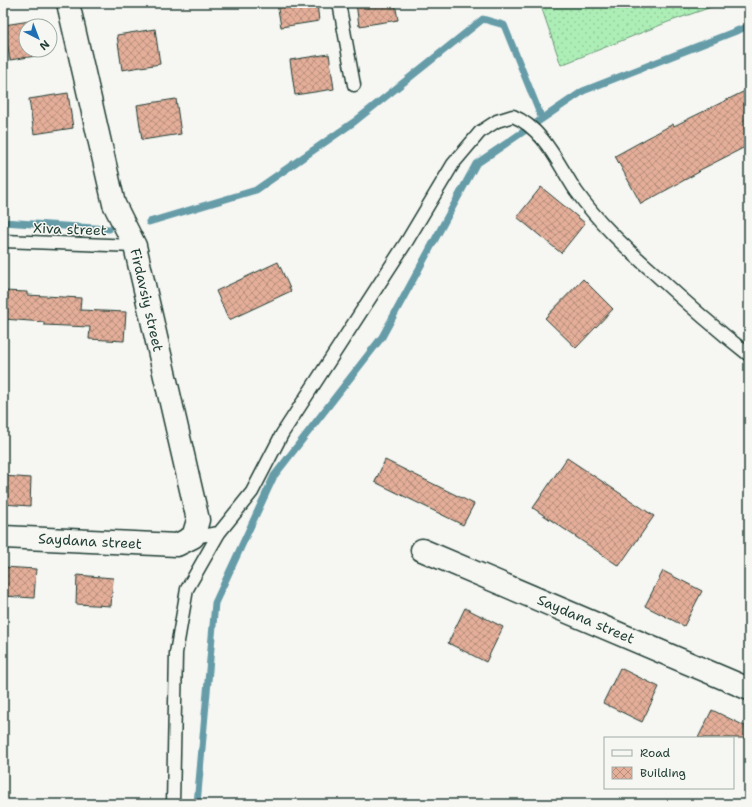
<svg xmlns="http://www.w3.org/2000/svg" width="752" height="807" font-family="'Shantell Sans',sans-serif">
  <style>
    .grass { fill: url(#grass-dots); stroke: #669675 }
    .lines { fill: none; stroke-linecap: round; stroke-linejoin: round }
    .stream { stroke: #659ca8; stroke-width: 7 }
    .building { fill: url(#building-cross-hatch); stroke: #1f3d34 }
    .lane-casing { stroke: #1f3d34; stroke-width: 15 }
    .street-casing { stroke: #1f3d34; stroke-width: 25 }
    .lane { stroke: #f6f6f2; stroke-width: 12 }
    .street { stroke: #f6f6f2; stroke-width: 22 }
    .labels { text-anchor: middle; stroke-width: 3; stroke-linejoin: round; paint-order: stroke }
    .street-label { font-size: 14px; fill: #1f3d34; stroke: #f6f6f2 }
  </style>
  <defs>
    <pattern id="grass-dots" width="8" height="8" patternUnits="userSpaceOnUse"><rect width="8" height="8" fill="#adeeb6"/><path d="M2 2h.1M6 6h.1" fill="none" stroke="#94cd9d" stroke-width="1.8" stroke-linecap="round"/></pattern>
    <pattern id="building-cross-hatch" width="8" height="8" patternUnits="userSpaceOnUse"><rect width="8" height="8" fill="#e4ae99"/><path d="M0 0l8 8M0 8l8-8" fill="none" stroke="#b88f7e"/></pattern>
  </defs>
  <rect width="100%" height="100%" fill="#f6f6f2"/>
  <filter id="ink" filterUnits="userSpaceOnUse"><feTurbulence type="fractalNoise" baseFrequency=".025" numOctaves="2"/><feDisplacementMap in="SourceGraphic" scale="8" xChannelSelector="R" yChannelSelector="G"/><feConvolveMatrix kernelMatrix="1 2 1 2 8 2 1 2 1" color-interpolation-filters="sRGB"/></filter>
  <g filter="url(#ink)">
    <!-- grass -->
    <path class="grass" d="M540 3H723L668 22 561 65Z"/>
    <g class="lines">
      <!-- stream -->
      <path class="stream" d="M3 222 109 229
        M149 222 256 190 354 122 483 19 504 25 542 119
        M197 804 215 603 274 476 382 337 476 164 583 91 749 26"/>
    </g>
    <!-- building -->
    <path class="building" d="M277 3H317L319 21 281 27Z
      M356 3H395L398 20 359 26Z
      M43 19 44 26H26V50H48V54L10 60 4 25Z
      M155 29 160 64 122 70 117 35Z
      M329 54 334 89 295 95 290 60Z
      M749 89V145L698 171 699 172 641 204 615 156 673 124 674 126Z
      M68 93 73 128 34 134 29 99Z
      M176 99 181 134 142 140 137 105Z
      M541 187 585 223 561 253 517 217Z
      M278 262 291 291 229 320 216 291Z
      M583 279 613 309 576 348 545 318Z
      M3 291 27 292V295L81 298 80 310 126 312 124 341 89 339 90 327 44 325V322L3 319Z
      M567 458 654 516 619 566 533 508Z
      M385 460 474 504 463 525 375 482Z
      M3 476 31 478 30 506 3 504Z
      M3 567 36 569 34 598 3 596Z
      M663 571 702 591 684 626 645 606Z
      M77 575 113 578 111 606 76 604Z
      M465 608 503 627 486 662 448 643Z
      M620 668 659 687 642 722 603 703Z
      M712 710 749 728V738H698Z"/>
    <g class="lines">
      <!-- lane casing -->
      <g class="lane-casing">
        <path id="lane" d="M339 3 354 85
          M3 241 135 246
          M193 537 219 533 252 492 282 434 407 241 453 164 480 132 497 121 513 116C544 129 558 164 576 191 598 222 625 247 653 272 684 301 716 329 749 355
          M173 804 176 653 187 589 219 533"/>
      </g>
      <!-- street casing -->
      <g class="street-casing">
        <path id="street" d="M3 537 177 545 193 537 198 520 135 246 114 204 68 3
          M422 550 749 689"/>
      </g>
      <!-- lane -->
      <use href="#lane" class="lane"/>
      <!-- street -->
      <use href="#street" class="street"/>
    </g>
  </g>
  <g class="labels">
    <!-- street labels -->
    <g class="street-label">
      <text transform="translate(70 229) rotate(2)" y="5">Xiva street</text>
      <text transform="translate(147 300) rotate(77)" y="5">Firdavsiy street</text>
      <text transform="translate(90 541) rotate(3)" y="5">Saydana street</text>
      <text transform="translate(586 619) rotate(23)" y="5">Saydana street</text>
    </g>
  </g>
  <!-- margin -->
  <rect width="752" height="807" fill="none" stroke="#f6f6f2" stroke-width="16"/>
  <rect x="8" y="8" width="736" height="791" fill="none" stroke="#1f3d34" stroke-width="1.5" filter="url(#ink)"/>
  <!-- legend -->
  <rect x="604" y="737" width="130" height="52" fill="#f6f6f2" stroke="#a0aca6"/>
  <rect x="612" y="750" width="20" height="6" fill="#f6f6f2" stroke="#a0aca6"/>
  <text x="640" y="757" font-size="12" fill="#1f3d34">Road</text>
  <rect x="612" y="767" width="20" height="12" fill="url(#building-cross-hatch)" stroke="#a0aca6"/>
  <text x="640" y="777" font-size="12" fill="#1f3d34">Building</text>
  <!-- north arrow -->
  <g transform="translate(38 38) rotate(138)"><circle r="19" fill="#f6f6f2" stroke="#a0aca6"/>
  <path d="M0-3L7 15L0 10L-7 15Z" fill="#1f6fb2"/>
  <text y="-6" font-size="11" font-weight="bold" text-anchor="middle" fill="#1f3d34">N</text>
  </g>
</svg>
